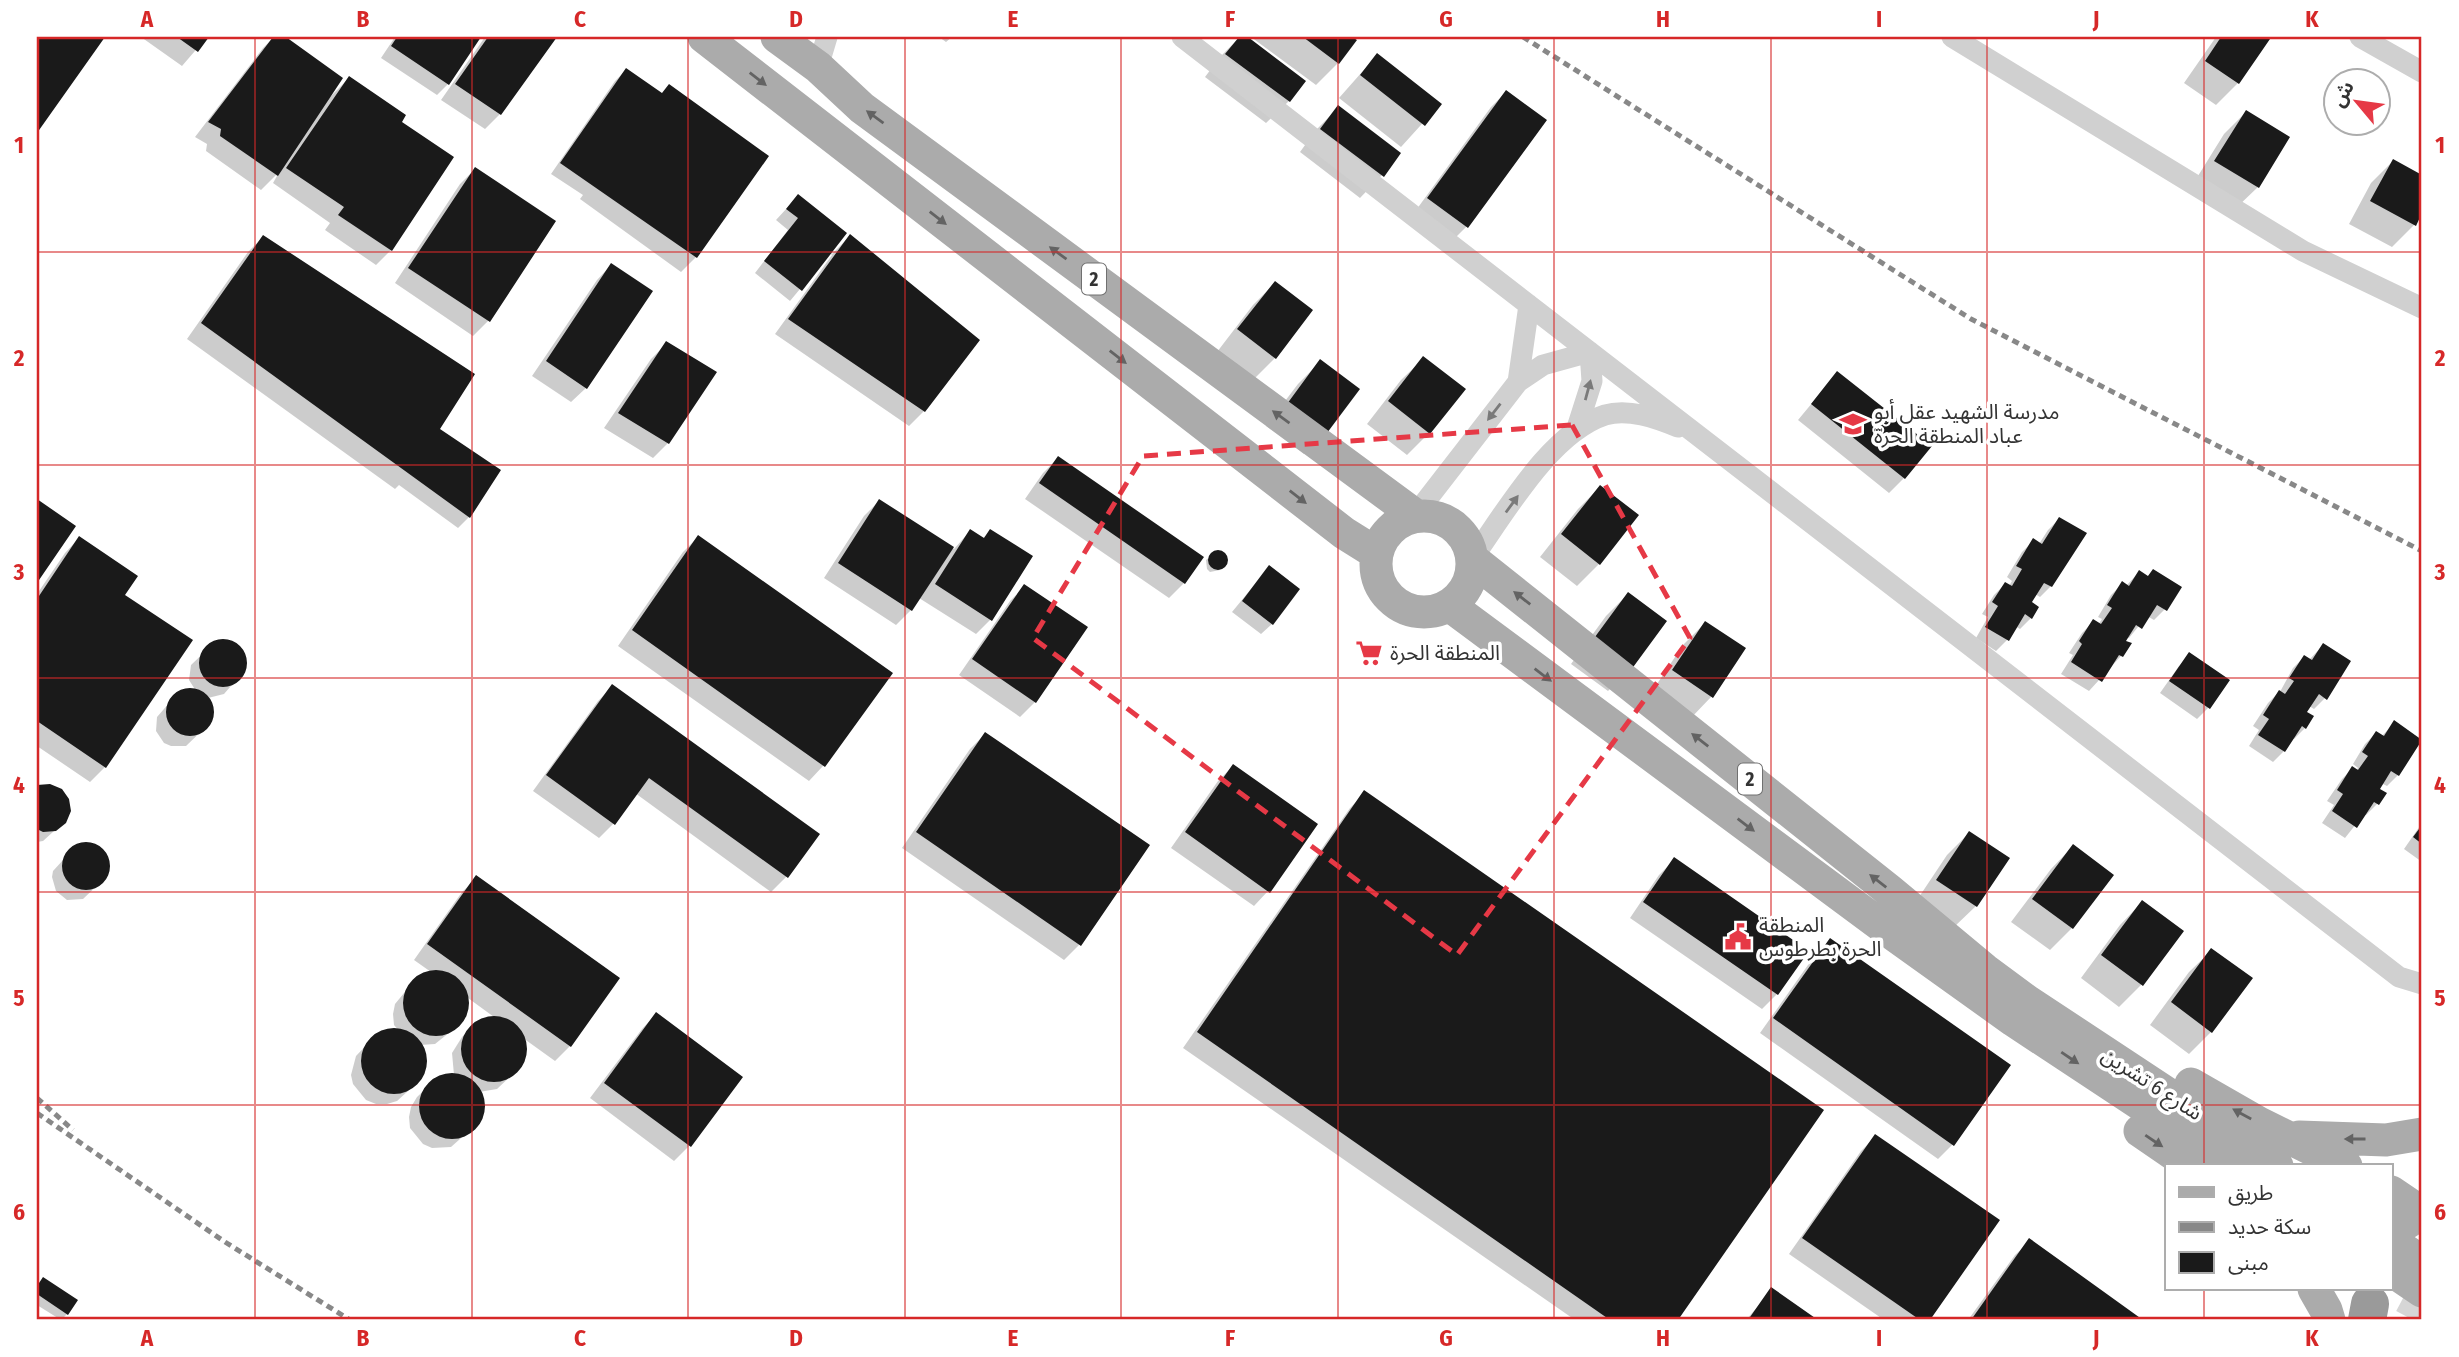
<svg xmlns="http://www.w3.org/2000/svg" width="2459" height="1357" font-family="'Fira Sans Condensed','Noto Sans Arabic',sans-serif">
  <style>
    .shadow { fill: #0003 }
    .building { fill: #1a1a1a }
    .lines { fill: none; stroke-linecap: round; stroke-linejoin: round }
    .highway-tunnel { stroke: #d6d6d6; stroke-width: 38; stroke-dasharray: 38 19; stroke-linecap: butt }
    .street { stroke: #d0d0d0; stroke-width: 21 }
    .primary { stroke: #ababab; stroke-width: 33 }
    .highway { stroke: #9a9a9a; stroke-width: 38 }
    .rail { stroke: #888; stroke-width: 5; stroke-dasharray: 7 5; stroke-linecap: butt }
    .oneway { fill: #636363 }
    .oneway2 { fill: #7a7a7a }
    .marked { fill: none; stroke: #e63946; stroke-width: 5; stroke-dasharray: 14 9; stroke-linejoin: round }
    .grid { fill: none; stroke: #d62828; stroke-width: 2; stroke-opacity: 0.55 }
    .labels { text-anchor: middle; stroke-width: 7; stroke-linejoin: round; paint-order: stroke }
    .shield { fill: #fff; stroke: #707070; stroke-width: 2 }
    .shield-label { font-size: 19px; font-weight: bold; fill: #333 }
    .poi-label { font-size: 21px; fill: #333; stroke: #fff; text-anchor: start }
    .street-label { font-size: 21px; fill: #333; stroke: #fff }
    .neatline { fill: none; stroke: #d62828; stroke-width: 2.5 }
    .grid-label { font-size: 23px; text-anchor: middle; font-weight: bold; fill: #d62828 }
  </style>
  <rect width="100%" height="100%" fill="#fff"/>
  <!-- shadow -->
  <path class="shadow" d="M37 37H103L37 130Z
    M141 37H207L182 66Z
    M274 37H283L341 78 330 97 349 78 400 122 391 250 376 265 325 230 330 223 273 183 277 176 276 175 261 190 206 151 207 144 195 137 263 48Z
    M395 37H479L448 84 437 95 381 58Z
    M485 37H555L500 114 485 129 441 100Z
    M939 37H952L946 42Z
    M1240 37H1245L1304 81 1289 101 1266 123 1205 77 1220 57Z
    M1251 37H1349L1354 41 1338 63 1316 85Z
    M2216 37H2264L2267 39 2238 83 2216 105 2184 83Z
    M1377 55 1440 104 1401 147 1339 98Z
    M626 70 661 94 767 156 696 257 681 272 580 199 583 195 551 174 615 81Z
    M1506 92 1467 226 1452 241 1414 213 1491 107Z
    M1338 108 1382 175 1360 198 1300 152 1316 130Z
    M2246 112 2288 138 2258 187 2235 209 2193 184 2224 134Z
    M2393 161 2422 177V209L2414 225 2392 247 2349 224 2371 183Z
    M475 169 554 222 488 321 473 336 395 283 460 184Z
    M798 196 832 254 850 236 977 341 924 411 909 426 775 334 832 255 830 253 790 301 755 273 788 230 776 220Z
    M263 237 438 430 469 517 458 528 399 485 395 489 187 339 248 252Z
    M611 265 586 388 571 402 532 376 597 280Z
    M1275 283V358L1253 380 1217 352 1253 305Z
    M666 344 668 443 653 458 604 428 651 359Z
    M1424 358 1429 433 1407 455 1367 424 1401 380Z
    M1320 362 1326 432 1304 454 1266 426 1298 384Z
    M1837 373 1904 478 1889 493 1798 420Z
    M1058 458 1184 583 1169 598 1025 499 1043 473Z
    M1600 487 1599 564 1577 586 1540 557 1578 509Z
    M879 501 954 549 970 531 982 539 991 531V619L976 634 919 598 911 610 896 625 824 578 864 516Z
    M2059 519 2051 586 2040 597 2035 594 2029 603 2031 618 2020 629 2015 626 2007 640 1996 651 1976 638 1988 617 1982 614 1994 595 2005 584 2009 586 2012 581 2007 577 2022 552 2033 541 2039 544 2048 530Z
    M698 537 891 673 823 766 809 781 618 646 683 552Z
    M79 538 123 595 105 767 90 782 37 746V594L65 553Z
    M1217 551 1225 554 1227 558 1220 570 1210 572 1207 569 1206 560Z
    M1269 567 1272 624 1261 634 1232 612Z
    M2153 571 2165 609 2154 620 2147 616 2129 638 2126 637 2121 656 2089 691 2061 674 2073 655 2069 653 2082 633 2093 622 2098 625 2102 619 2098 617 2111 595 2122 584 2126 586 2139 572 2147 577Z
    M1025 586 1035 702 1020 717 959 675 1010 601Z
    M1628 594 1630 669 1608 691 1571 664 1606 616Z
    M1705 623 1712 696 1690 719 1651 693 1683 645Z
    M215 642H230L237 645 245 657 244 671 224 694 208 698 212 708 210 723 186 746H171L164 743 156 731 157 717 177 694 183 691H196L189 680 191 665Z
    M2323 645 2325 698 2314 709 2309 706 2305 713V728L2294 739 2292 737 2284 751 2273 762 2249 746 2259 730 2253 726 2268 703 2281 690 2293 668 2304 657 2309 660Z
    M2190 655 2227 681 2208 708 2197 719 2160 693 2179 666Z
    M613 686 817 834 786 877 771 892 635 793 614 823 599 838 533 791 598 701Z
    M2394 723 2420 740 2398 775 2387 786 2381 783 2377 789 2384 794 2377 804 2366 815 2364 814 2345 838 2322 823 2334 805 2327 801 2342 779 2353 768 2356 771 2358 768 2353 764 2365 744 2376 733 2382 736Z
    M985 734 1079 945 1064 960 902 848 970 749Z
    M1233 766 1268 891 1254 906 1171 848 1218 781Z
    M38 787 64 822 43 841 37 842Z
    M1365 793 1821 1110 1676 1320H1575L1183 1048 1350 808Z
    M2422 823V862L2404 849Z
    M1969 833 2007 858 1976 906 1953 928 1915 903 1947 855Z
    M80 844 94 845 105 854 109 869 106 877 83 899 67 900 56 891 52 877 53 871 74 848Z
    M2073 846 2072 928 2050 950 2011 922 2051 869Z
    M1674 860 1807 951 1777 994 1762 1009 1630 918 1659 875Z
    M477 878 570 1046 555 1061 523 1038 525 1050 523 1060 517 1070 497 1089 479 1092 481 1095 482 1114 478 1123 451 1147 432 1148 423 1144 410 1128 409 1117 411 1107 417 1097 437 1078 454 1075 452 1053 462 1037 474 1025 494 1017 468 998 466 1011 462 1020 450 1032 435 1044 420 1045 425 1062 423 1073 418 1082 397 1101 387 1104H376L366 1100 353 1084 351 1075 356 1056 374 1037 392 1030 400 1032 394 1025 393 1014 395 1004 413 982 421 975 431 972 414 960 462 892Z
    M2142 902 2141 985 2119 1007 2081 978 2120 925Z
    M1830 940 1953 1144 1938 1159 1760 1033 1815 955Z
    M2212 950 2211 1032 2189 1054 2150 1025 2189 972Z
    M656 1014 740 1077 689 1146 674 1161 590 1098 642 1029Z
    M1876 1136 1997 1221 1928 1320H1884L1789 1254 1861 1151Z
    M2030 1241 2140 1320H1968L2015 1255Z
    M43 1279 67 1314 61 1320 37 1305V1286Z
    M1772 1290 1815 1320H1746Z"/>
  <!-- building -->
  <path class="building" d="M37 37H105L37 133Z
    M177 37H209L198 52Z
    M273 37H286L343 78 278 176 220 136 221 129 208 122Z
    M397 37H481L449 85 391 46Z
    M488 37H557L501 115 455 84Z
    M1239 37H1248L1306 81 1290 102 1225 54Z
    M1303 37H1352L1357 40 1339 64Z
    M2221 37 2270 39 2239 84 2205 61Z
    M1377 53 1442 104 1425 126 1360 75Z
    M626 68 662 93 669 84 769 156 697 258 560 163Z
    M349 76 406 115 402 122 454 157 392 251 338 215 344 207 286 168Z
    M1506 90 1547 120 1468 228 1427 198Z
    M1338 105 1401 153 1384 177 1320 129Z
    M2246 110 2290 137 2259 188 2214 161Z
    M2393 159 2422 175V213L2416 226 2370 201Z
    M475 167 556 221 490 322 408 268Z
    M798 194 847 233 802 291 764 261 798 218 786 209Z
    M850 234 980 340 925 412 788 319Z
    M263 235 475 374 440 429 501 470 470 518 201 323Z
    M611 263 653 291 587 389 546 361Z
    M1275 281 1313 310 1276 359 1237 329Z
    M666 341 717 372 669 444 618 413Z
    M1423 356 1466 389 1430 434 1388 401Z
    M1320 359 1360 389 1327 433 1287 404Z
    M1837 371 1932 446 1905 479 1811 404Z
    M1058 456 1204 557 1185 584 1039 483Z
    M1600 485 1639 515 1600 565 1561 534Z
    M37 499 76 526 37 583Z
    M879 499 954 547 912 611 838 563Z
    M2059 517 2087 533 2052 587 2044 583 2032 602 2039 607 2032 619 2025 614 2009 641 1985 627 1998 606 1992 602 2005 582 2012 586 2022 569 2016 566 2033 538 2042 544Z
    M970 529 984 538 990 529 1033 556 992 621 935 584Z
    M698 535 893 673 825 767 632 630Z
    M79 536 138 576 125 595 193 640 106 768 37 721V599Z
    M1208 560a10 10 0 1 1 20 0a10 10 0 1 1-20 0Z
    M1269 565 1300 589 1273 625 1242 601Z
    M2153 569 2182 587 2167 611 2157 605 2142 629 2136 625 2126 641 2132 643 2123 657 2119 655 2102 682 2071 662 2082 644 2079 641 2093 619 2101 624 2112 608 2107 605 2122 581 2129 586 2139 570 2148 576Z
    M1024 584 1088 627 1036 703 972 659Z
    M1628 592 1667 621 1631 670 1592 641Z
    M1705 621 1746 648 1713 698 1672 670Z
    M199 663a24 24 0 1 1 48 0a24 24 0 1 1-48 0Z
    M2323 643 2351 661 2327 700 2319 694 2307 712 2314 716 2306 729 2302 726 2285 752 2258 735 2269 719 2263 715 2279 690 2285 694 2294 681 2289 678 2304 655 2312 660Z
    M2189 652 2230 680 2210 709 2169 681Z
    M612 684 820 834 788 878 649 778 615 825 546 775Z
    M166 712a24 24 0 1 1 48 0a24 24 0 1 1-48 0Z
    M2394 720 2422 740 2399 776 2391 771 2380 789 2387 793 2379 805 2374 802 2357 828 2332 811 2343 794 2337 790 2352 766 2358 770 2368 756 2362 752 2376 731 2384 736Z
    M985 732 1150 845 1081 946 916 832Z
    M1233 764 1318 824 1270 893 1185 832Z
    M50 784 62 789 69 799 71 811 66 823 56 831 43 832 37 829V785Z
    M1364 790 1824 1110 1678 1320H1610L1197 1032Z
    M2422 825V844L2413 837Z
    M1969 831 2010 858 1977 907 1936 880Z
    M62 866a24 24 0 1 1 48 0a24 24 0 1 1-48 0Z
    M2073 844 2114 875 2073 929 2032 899Z
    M1674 857 1809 951 1778 995 1643 902Z
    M476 875 620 978 571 1047 427 944Z
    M2142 900 2184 931 2143 986 2101 955Z
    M1830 938 2011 1065 1954 1146 1773 1018Z
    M2211 948 2253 978 2212 1033 2171 1002Z
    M403 1003a33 33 0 1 1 66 0a33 33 0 1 1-66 0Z
    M656 1012 743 1077 691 1147 604 1083Z
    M461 1049a33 33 0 1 1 66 0a33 33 0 1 1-66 0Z
    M361 1061a33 33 0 1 1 66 0a33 33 0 1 1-66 0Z
    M419 1106a33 33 0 1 1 66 0a33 33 0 1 1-66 0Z
    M1875 1134 2000 1220 1930 1320H1920L1802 1238Z
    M2029 1238 2143 1320H1971Z
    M43 1277 78 1300 68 1315 37 1294V1286Z
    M1771 1287 1818 1320H1748Z"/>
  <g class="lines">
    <!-- highway-tunnel -->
    <path class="highway-tunnel" d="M2413 1320 2422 1303"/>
    <!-- street -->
    <path class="street" d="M1182 37 2399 977 2422 984
      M1952 37 2303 251 2422 308
      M2360 37 2422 72
      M818 67 827 37
      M1518 382 1529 305
      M1415 515 1518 382 1543 365 1590 352 1592 381 1577 428
      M1472 559C1505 513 1550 433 1605 415 1628 408 1656 418 1678 427"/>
    <!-- primary -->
    <path class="primary" d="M704 37 1344 533 1376 553
      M777 37 818 67 862 108 1415 515
      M1376 564a48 48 0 1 1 96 0a48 48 0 1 1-96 0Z
      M1472 559 1890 891 1985 970 2027 1001 2277 1166
      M1449 605 1890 932 2013 1020 2234 1166
      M2191 1084 2259 1123 2346 1166
      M2140 1131 2191 1166
      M2299 1137 2386 1140 2422 1134
      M2391 1192 2422 1213
      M2391 1233 2422 1213
      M2391 1241 2422 1262
      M2391 1270 2422 1291
      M2314 1289 2326 1310 2329 1320"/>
    <!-- highway -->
    <path class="highway" d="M2367 1320 2370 1304"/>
    <!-- rail -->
    <path class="rail" d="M1523 37 1971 319 2422 551
      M37 1098 73 1130
      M37 1113 225 1242 350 1320"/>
  </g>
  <!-- one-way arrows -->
  <defs><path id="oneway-solid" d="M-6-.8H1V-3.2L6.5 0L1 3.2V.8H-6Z" transform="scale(1.75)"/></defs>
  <g class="oneway">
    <use href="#oneway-solid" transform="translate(758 79) rotate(38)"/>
    <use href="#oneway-solid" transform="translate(875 117) rotate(-144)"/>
    <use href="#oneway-solid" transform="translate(938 218) rotate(38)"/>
    <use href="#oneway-solid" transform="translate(1058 253) rotate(-144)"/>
    <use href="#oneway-solid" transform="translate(1118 357) rotate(38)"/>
    <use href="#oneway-solid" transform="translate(1281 417) rotate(-144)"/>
    <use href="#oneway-solid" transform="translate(1298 497) rotate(38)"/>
    <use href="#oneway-solid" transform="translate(1522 598) rotate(-142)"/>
    <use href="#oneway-solid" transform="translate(1543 675) rotate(37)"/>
    <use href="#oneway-solid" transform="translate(1700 740) rotate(-142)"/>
    <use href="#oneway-solid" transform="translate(1746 825) rotate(37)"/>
    <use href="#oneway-solid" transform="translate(1878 881) rotate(-142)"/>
    <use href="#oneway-solid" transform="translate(2070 1058) rotate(34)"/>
    <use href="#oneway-solid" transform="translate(2242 1114) rotate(-151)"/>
    <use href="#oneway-solid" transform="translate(2355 1139) rotate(-180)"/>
    <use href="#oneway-solid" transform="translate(2154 1141) rotate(34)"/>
  </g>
  <g class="oneway2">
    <use href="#oneway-solid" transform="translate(1588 390) rotate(-75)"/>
    <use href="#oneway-solid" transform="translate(1494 412) rotate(128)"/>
    <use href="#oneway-solid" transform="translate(1512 504) rotate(-54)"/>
  </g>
  <!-- marked area -->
  <path class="marked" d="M1572 425 1690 638 1457 955 1033 638 1143 456Z"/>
  <!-- grid -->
  <path class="grid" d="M255 37V1320M472 37V1320M688 37V1320M905 37V1320M1121 37V1320M1338 37V1320M1554 37V1320M1771 37V1320M1987 37V1320M2204 37V1166M37 252H2422M37 465H2422M37 678H2422M37 892H2422M37 1105H2422M2204 1289V1320"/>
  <!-- icons -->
  <defs>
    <g id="school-bare" transform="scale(2.1)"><path d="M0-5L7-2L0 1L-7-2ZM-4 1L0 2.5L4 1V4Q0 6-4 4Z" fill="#e63946" stroke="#fff" stroke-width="2.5" paint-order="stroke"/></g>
    <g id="supermarket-bare" transform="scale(2.1)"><path d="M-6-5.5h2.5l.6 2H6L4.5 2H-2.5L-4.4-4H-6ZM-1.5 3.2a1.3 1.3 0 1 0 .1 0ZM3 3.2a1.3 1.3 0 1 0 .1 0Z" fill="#e63946" stroke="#fff" stroke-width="2.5" paint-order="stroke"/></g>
    <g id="civic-bare" transform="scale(2.1)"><path d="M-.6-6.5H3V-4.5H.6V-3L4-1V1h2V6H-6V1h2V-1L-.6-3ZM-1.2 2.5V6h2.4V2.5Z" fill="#e63946" stroke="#fff" stroke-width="2.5" paint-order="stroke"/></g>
  </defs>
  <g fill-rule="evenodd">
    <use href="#school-bare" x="1853" y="424"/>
    <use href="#supermarket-bare" x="1369" y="653"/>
    <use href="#civic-bare" x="1738" y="937"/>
  </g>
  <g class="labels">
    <!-- shield labels -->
    <g class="shield">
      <rect x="1082" y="263.5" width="24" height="31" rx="5"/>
      <rect x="1738" y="763.5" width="24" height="31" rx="5"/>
    </g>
    <g class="shield-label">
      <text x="1094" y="286">2</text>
      <text x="1750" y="786">2</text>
    </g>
    <!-- poi labels -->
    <g class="poi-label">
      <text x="1874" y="419">مدرسة الشهيد عقل أبو<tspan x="1874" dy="24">عباد المنطقة الحرة</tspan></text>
      <text x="1390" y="660">المنطقة الحرة</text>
      <text x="1759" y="932">المنطقة<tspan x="1759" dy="24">الحرة بطرطوس</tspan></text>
    </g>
    <!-- street labels -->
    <g class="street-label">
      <text transform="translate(2152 1084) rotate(33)" y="7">شارع 6 تشرين</text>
    </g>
  </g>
  <!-- border -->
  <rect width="2459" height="1357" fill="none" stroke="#ffffff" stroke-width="77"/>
  <!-- legend -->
  <rect x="2165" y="1164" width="228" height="126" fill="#ffffff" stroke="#adadad" stroke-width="2"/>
  <rect x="2179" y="1187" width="35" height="10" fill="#ababab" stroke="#adadad" stroke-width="2"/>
  <text x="2228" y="1200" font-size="21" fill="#333333">طريق</text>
  <rect x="2179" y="1222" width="35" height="10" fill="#888888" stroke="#adadad" stroke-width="2"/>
  <text x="2228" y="1234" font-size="21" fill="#333333">سكة حديد</text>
  <rect x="2179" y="1252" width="35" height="21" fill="#1a1a1a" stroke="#adadad" stroke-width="2"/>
  <text x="2228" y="1270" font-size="21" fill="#333333">مبنى</text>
  <!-- north arrow -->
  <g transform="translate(2357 102) rotate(299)"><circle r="33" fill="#ffffff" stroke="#adadad" stroke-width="2"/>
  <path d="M0-5L12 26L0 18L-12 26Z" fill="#e63946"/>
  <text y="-10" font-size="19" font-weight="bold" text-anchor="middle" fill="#333333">ش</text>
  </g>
  <rect x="38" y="38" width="2382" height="1280" class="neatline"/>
  <g class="grid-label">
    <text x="147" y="27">A</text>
    <text x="363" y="27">B</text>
    <text x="580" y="27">C</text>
    <text x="796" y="27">D</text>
    <text x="1013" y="27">E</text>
    <text x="1230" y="27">F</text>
    <text x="1446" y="27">G</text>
    <text x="1663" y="27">H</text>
    <text x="1879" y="27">I</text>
    <text x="2096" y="27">J</text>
    <text x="2312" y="27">K</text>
    <text x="19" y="153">1</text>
    <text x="2440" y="153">1</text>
    <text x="19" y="366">2</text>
    <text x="2440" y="366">2</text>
    <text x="19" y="580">3</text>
    <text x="2440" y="580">3</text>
    <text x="19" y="793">4</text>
    <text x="2440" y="793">4</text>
    <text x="19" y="1006">5</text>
    <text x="2440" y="1006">5</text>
    <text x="19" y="1220">6</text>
    <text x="2440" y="1220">6</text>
    <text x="147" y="1346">A</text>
    <text x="363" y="1346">B</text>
    <text x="580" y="1346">C</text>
    <text x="796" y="1346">D</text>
    <text x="1013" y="1346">E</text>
    <text x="1230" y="1346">F</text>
    <text x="1446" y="1346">G</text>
    <text x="1663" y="1346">H</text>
    <text x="1879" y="1346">I</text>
    <text x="2096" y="1346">J</text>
    <text x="2312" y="1346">K</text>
  </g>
</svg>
